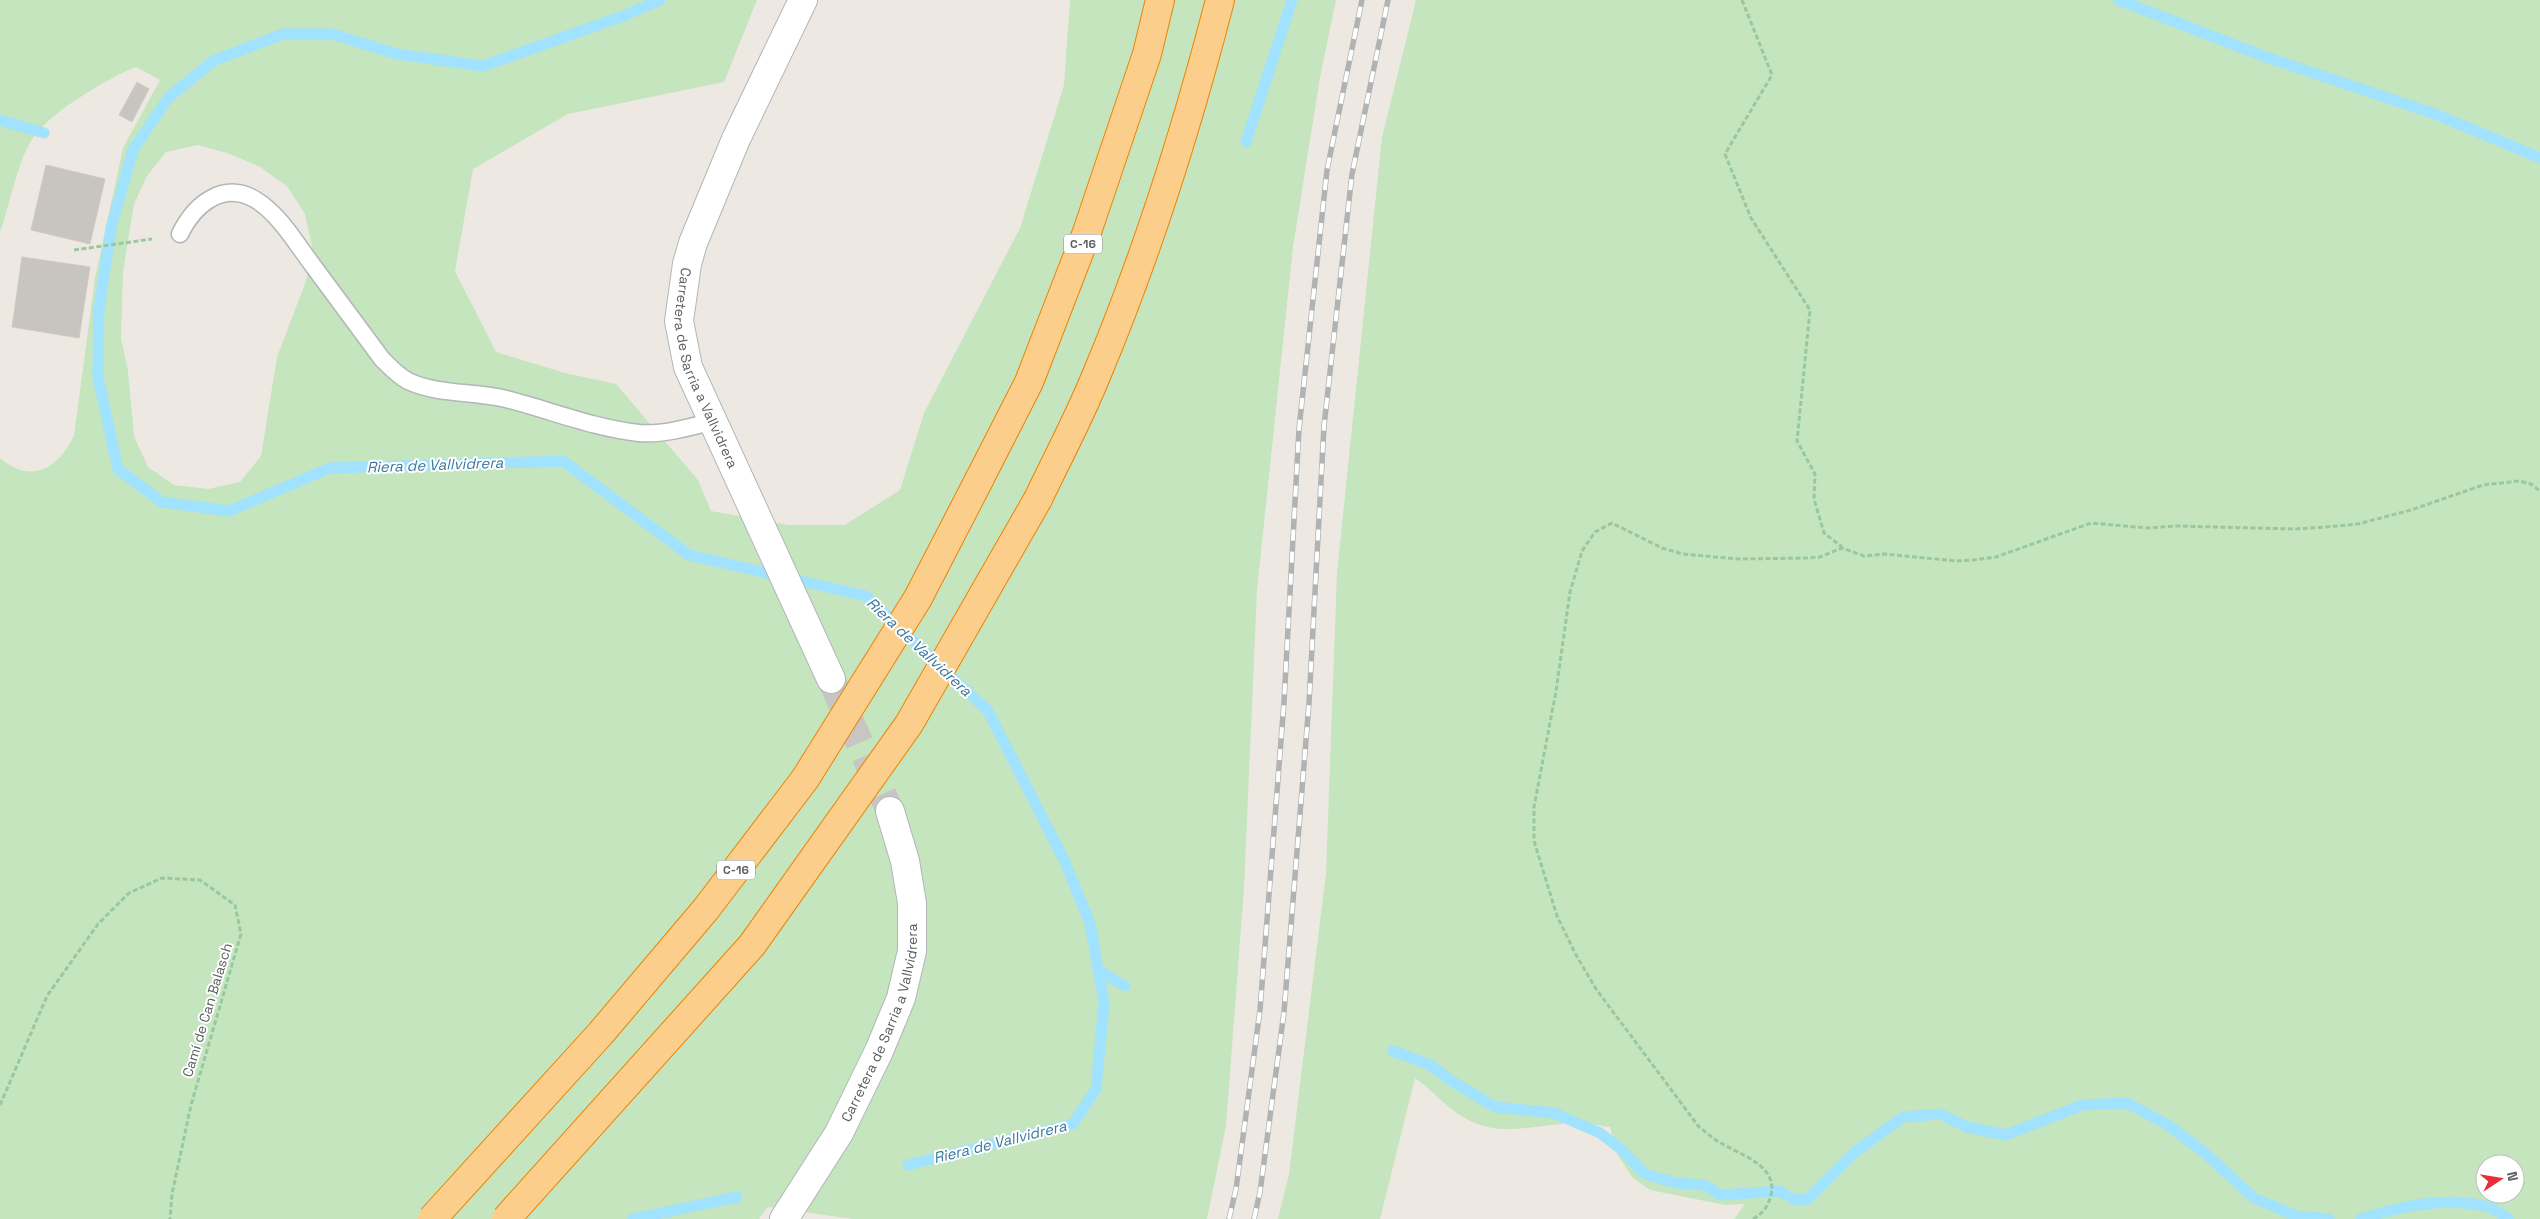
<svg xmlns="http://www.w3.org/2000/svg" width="2540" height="1219" font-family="'Space Grotesk',sans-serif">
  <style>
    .green { fill: #c4e5be; fill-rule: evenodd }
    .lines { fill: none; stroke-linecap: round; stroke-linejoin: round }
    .stream { stroke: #a1e2fe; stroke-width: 11 }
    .building { fill: #c8c4bf; stroke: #d2cac0 }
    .secondary-tunnel { stroke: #c8c6c2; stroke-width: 28; stroke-dasharray: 28 14; stroke-linecap: butt }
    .lane-casing { stroke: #b3b6b9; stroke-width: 19 }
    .secondary-casing { stroke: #b1b6ba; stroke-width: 30 }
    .highway-casing { stroke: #ec8303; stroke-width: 30 }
    .path { stroke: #99c8a0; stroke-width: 3; stroke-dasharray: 5 2.5; stroke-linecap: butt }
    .lane { stroke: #fff; stroke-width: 16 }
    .secondary { stroke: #fff; stroke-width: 28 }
    .highway { stroke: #fbcf8b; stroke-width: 28 }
    .rail-casing { stroke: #b1b2b3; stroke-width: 5.5 }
    .rail { stroke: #fff; stroke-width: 4; stroke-dasharray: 11; stroke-linecap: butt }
    .highway-bridge-casing { stroke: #ec8303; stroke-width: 30; stroke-linecap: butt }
    .highway-bridge { stroke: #fbcf8b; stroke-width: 28 }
    .labels { text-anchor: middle; stroke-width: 4; stroke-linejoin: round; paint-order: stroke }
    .shield { fill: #fff; stroke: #8c8f92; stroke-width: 1 }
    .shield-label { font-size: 12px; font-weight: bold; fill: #5a5f63 }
    .street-label { font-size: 14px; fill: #5a5f63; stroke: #fff }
    .water-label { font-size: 15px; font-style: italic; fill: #3a789e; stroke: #fff }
  </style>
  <rect width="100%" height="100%" fill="#ede9e2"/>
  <!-- green -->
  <path class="green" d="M0 0H757L724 82 568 114 473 169 455 271 496 352 565 373 616 384 698 480 711 511 788 525H845L900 490 924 413 1020 228 1064 85 1070 0H1336L1320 77 1293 247 1257 590 1244 888 1226 1126 1207 1219H853L768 1207 759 1219H0V458C32 485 58 468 74 436L95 278 123 148 160 80 136 67C108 78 53 111 35 135 18 157 10 205 0 232ZM198 145 230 154 260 167 287 186 305 214 312 246 306 281 277 357 261 456 240 482 208 489 174 485 148 467 134 436 128 371 121 338 123 272 134 204 147 176 166 152Z
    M1416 0H2540V1219H1734L1745 1204 1725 1205 1650 1190 1632 1177 1616 1152 1610 1127C1597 1125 1582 1121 1568 1123 1535 1126 1500 1136 1470 1121 1449 1111 1434 1091 1415 1078L1380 1219H1278L1289 1174 1326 873 1337 573 1382 137ZM2485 1164H2515V1194H2485Z"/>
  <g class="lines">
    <!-- stream -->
    <path class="stream" d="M660 0 623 16 483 66 397 54 332 34H283L213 61 168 98 133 150 111 228 99 309 98 377 118 469 162 502 229 511 330 468 563 461 689 555 866 596 988 711 1064 860 1090 923 1104 1003 1096 1089 1073 1124 908 1165
      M2119 0 2263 56 2435 114 2540 158
      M0 120 44 133
      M1246 142 1292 0
      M1099 971 1125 986
      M1393 1051 1430 1065 1450 1080 1495 1107 1554 1113 1600 1133 1622 1150 1645 1174 1676 1183 1704 1185 1721 1195 1779 1191 1795 1200 1808 1199 1855 1152 1903 1117 1940 1114 1967 1127 2006 1135 2082 1105 2127 1103 2168 1125 2205 1153 2254 1198 2296 1216 2329 1219
      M633 1219 737 1197
      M2361 1219C2402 1206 2445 1196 2488 1207 2495 1209 2502 1215 2508 1219"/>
  </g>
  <!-- building -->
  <path class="building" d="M137 82 149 89 132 122 119 115Z
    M46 165 105 179 90 244 31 230Z
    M22 257 90 267 79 338 12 327Z"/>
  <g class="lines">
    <!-- secondary-tunnel -->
    <path class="secondary-tunnel" d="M831 679 890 811"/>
    <!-- lane casing -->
    <g class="lane-casing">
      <path id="lane" d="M180 234C194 205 223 180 256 200 279 214 296 243 311 263 335 295 358 327 382 359 390 367 398 376 408 381 438 395 474 391 506 399 550 410 593 428 639 433 663 435 691 427 714 421"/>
    </g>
    <!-- secondary casing -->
    <g class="secondary-casing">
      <g id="secondary">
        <path id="s1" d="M803 0 736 139 693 243 687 264 679 321 688 367 831 679"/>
        <path id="s2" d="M784 1219 839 1133 879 1051 901 998 912 951V903L905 861 890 811"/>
      </g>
    </g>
    <!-- highway casing -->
    <g class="highway-casing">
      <path id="highway" d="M980 478 1029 382 1087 232 1147 54 1160 0
        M1038 499C1057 459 1079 418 1096 376 1147 255 1187 128 1220 0"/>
    </g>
    <!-- path -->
    <path class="path" d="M1742 0 1772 75 1725 154 1751 218 1810 310 1797 441 1815 474 1814 499 1824 533 1842 547
      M74 250 152 239
      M0 1105 47 996 98 924 129 893 162 878 200 880 235 905 241 934 191 1105 172 1194 170 1219
      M1753 1219C1763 1213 1768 1207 1771 1195 1778 1165 1740 1155 1721 1143 1713 1139 1706 1132 1699 1127L1596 989 1576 955 1557 916 1534 841V807L1556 691 1570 592 1582 551 1595 532 1612 523 1662 548 1683 554 1738 559 1806 558 1820 557 1842 548 1864 556 1885 554 1956 561 1973 560 1996 557 2091 523 2148 528 2176 526 2294 529 2326 527 2358 524 2411 510 2483 485 2519 481 2531 484 2540 491"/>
    <!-- lane -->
    <use href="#lane" class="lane"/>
    <!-- secondary -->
    <use href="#secondary" class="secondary"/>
    <!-- highway -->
    <use href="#highway" class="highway"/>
    <!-- rail casing -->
    <g class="rail-casing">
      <path id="rail" d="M1229 1219 1236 1189 1260 1010 1284 702 1299 429 1327 170 1362 0
        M1254 1219 1260 1192 1284 1012 1309 703 1324 426 1352 174 1388 0"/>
    </g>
    <!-- rail -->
    <use href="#rail" class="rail"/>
    <!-- highway-bridge casing -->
    <g class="highway-bridge-casing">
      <path id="highway-bridge" d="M432 1219 601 1033 706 909 805 779 918 598 980 478
        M506 1219 752 945 909 724 1038 499"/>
    </g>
    <!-- highway-bridge -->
    <use href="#highway-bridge" class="highway-bridge"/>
  </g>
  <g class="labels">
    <!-- shield labels -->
    <g class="shield">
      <rect x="1064" y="234.5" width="38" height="19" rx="4"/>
      <rect x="717" y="860.5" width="38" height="19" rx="4"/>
    </g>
    <g class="shield-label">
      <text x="1083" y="248">C-16</text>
      <text x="736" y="874">C-16</text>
    </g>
    <!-- street labels -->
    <g class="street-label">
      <text dy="5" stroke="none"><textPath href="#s1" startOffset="398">Carretera de Sarria a Vallvidrera</textPath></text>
      <text transform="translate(207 1010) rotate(-73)" y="5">Camí de Can Balasch</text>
      <text dy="5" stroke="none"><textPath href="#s2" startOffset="221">Carretera de Sarria a Vallvidrera</textPath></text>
    </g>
    <!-- water labels -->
    <g class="water-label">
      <text transform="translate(435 465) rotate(-2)" y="5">Riera de Vallvidrera</text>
      <text transform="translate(919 647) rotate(43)" y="5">Riera de Vallvidrera</text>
      <text transform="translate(1000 1142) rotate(-14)" y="5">Riera de Vallvidrera</text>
    </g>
  </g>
  <!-- north arrow -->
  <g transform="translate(2500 1179) rotate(78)"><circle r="24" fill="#ffffff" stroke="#bdbfc1"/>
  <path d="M0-4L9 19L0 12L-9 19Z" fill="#e72e3a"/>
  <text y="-8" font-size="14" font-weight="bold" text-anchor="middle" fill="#5a5f63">N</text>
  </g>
</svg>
